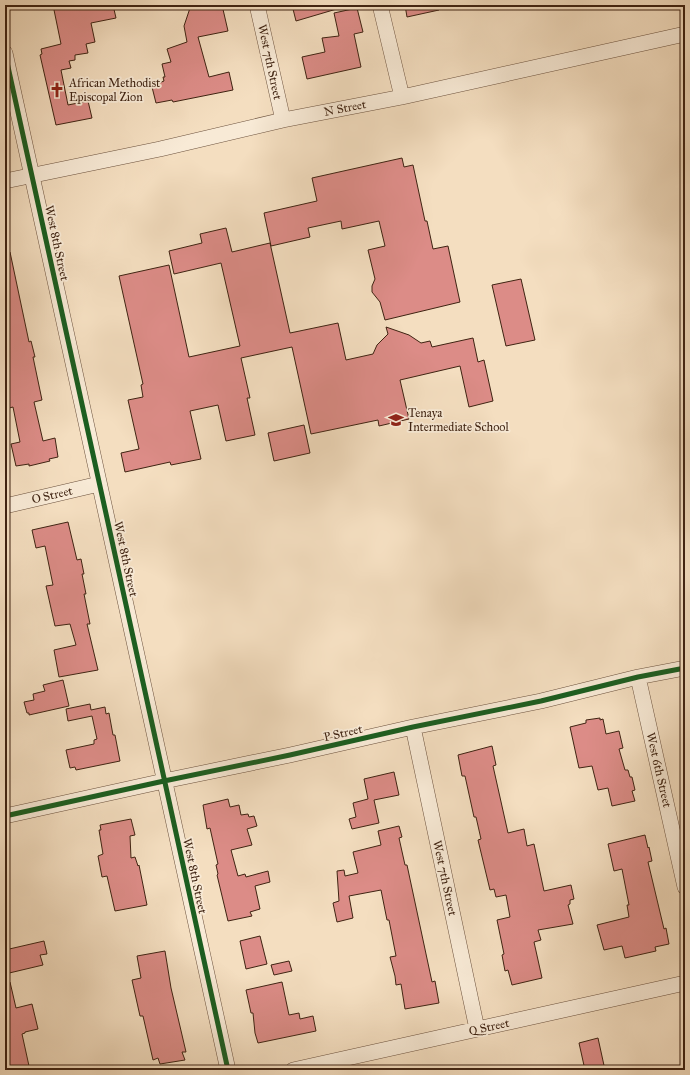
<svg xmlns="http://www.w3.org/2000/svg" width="690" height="1075" font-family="'IM FELL Great Primer',serif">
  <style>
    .building { fill: #dc8c87; stroke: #3f2312 }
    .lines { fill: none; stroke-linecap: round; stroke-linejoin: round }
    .street-casing { stroke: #6c523e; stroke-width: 16 }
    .street { stroke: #f8ead6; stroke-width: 15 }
    .cycleway-casing { stroke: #f8ead6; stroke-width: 8 }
    .cycleway { stroke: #1b5e20; stroke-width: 5 }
    .labels { text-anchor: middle; stroke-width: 3.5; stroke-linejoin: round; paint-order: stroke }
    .street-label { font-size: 12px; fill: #3f2312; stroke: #f8ead6 }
    .poi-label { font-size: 12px; fill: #3f2312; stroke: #f8ead6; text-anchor: start }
  </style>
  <rect width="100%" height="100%" fill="#f4dec0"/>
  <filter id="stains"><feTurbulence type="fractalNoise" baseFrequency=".005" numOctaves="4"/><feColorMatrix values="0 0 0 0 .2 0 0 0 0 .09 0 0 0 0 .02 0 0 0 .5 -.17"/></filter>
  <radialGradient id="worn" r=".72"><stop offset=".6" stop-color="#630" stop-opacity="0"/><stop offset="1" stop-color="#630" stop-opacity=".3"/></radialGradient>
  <!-- building -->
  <path class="building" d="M53 5H113L116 18 91 23 95 42 86 44 88 53 75 55V60L69 61 71 68 61 70 68 105 88 101 92 118 56 125 40 55 42 54 41 49 61 44Z
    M191 5H222L228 31 198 37 209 77 229 72 233 90 173 102 172 100 156 103 152 87 159 85V83L164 81 163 77H165L162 64 171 62 167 49 187 42 184 26Z
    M292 5H340V8L296 21Z
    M405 5H438L439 10 407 17Z
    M357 8 363 32 354 34 361 67 307 79 302 57 325 52 322 38 339 36 334 13Z
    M402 158 404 167 413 165 425 221H427L433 249 448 246 460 302 385 320 380 302 372 292V286L375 279 368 250 385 246 379 221 342 229 341 221 308 228 310 237 271 246 264 213 317 201 312 178Z
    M226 228 232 252 270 243 290 333 338 323 346 360 373 354 377 345 388 334 386 327 409 335 421 343 430 341 432 347 473 338 478 362 484 360 493 401 469 407 460 366 400 380 409 419 379 426 378 420 311 434 292 347 241 358 250 398H247L255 435 226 441 218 405 190 411 201 459 171 465 170 462 125 472 121 453 139 449 128 400 143 397 141 385 143 384 119 276 169 265 189 357 240 346 221 263 174 274 169 251 202 243 200 234Z
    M5 252H10L29 342 31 341 35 357H33L42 400 34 402 43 441 55 438 58 457 49 459 50 461 29 466V464L16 466 11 444 20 442 13 407 5 409Z
    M521 279 535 340 506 346 492 285Z
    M304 425 310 453 274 461 268 433Z
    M68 522 77 560 81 559 84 574H82L86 594H84L90 624H87L98 670 59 677 54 650 76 645 70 624 55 626 46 586 53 585 45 546 36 548 32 530Z
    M63 680 69 706 29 715V713H27L24 702 34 700 33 694 45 691 43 685Z
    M90 704 91 710 105 707 106 714 109 713 113 735H115L120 761 76 770 75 767 70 768 66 750 94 744V740L97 739 92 716 68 721 66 709Z
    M600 718V720L603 719 606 734 619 731 623 748 619 749 625 770H628L630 777H632L635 790 632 791 635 801 612 806 608 788 598 790 592 766 579 768 570 727 586 723V720Z
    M492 746 496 765 493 766 508 833 524 829 527 846 534 844 544 891 571 885 574 899 570 900V904L568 905 573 924 538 930 541 940 534 942 542 978 512 985 508 970 505 971 502 955 504 954 497 920 510 917 506 895 496 897 494 889 490 890 478 840 481 839 476 817H474L465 776H462L458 755Z
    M394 772 399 795 374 800 379 823 352 829 349 819 356 817 353 803 368 799 364 779Z
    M228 799 230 807 239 805 241 815 248 814 249 817 254 816 257 826 247 829 252 845 231 850 238 876 245 874 246 877 268 871 270 882 255 886 260 909 250 912 252 916 228 921 217 875 218 874 216 865 218 864 210 828 207 829 203 805Z
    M131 819 135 835 130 836 131 858 135 857 138 866 139 865 147 905 115 911 107 876 102 877 98 856 103 854 99 830H101L100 825Z
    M399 826 402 837 399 838 405 865H407L432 982 435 981 439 1003 405 1009 401 984 396 985 395 976 390 957 396 956 389 920H387L381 890 349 896 353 918 337 922 333 903 339 901 337 871 344 870 345 876 358 873 353 852 381 845 378 831Z
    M645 835 648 848 649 847 652 861 648 862 664 929 666 928 669 944 655 947 656 951 625 958 622 946 604 950 597 925 629 917 627 905H629L622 869 614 871 608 844Z
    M260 936 267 964 246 969 240 941Z
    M44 941 47 954 40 955 43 965 5 974V950Z
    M165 951 171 988 186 1052H182L185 1060 160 1064 158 1058 153 1060 143 1016H140L132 980 141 978 137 956Z
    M289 961 292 971 274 975 271 965Z
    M10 982 16 1008 32 1004 38 1029 25 1032V1033L22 1034 29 1066 25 1067V1070H5V983Z
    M282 982 289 1015 299 1013 300 1019 313 1016 316 1031 258 1043 255 1033 253 1013H251L246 990Z
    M598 1038 605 1070H585L579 1043Z"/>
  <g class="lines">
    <!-- street casing -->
    <g class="street-casing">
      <path id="street" d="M257 5 283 120
        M380 5 402 97
        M5 53 228 1070
        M5 181 160 149 283 120 402 97 685 34
        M5 506 99 484
        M638 677 685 887
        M413 727 477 1029
        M5 816 164 781 290 755 413 727 541 701 638 677 685 668
        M293 1070 685 983"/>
    </g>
    <!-- street -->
    <use href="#street" class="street"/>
    <!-- cycleway casing -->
    <g class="cycleway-casing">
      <path id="cycleway" d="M5 53 228 1070
        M5 816 164 781 290 755 413 727 541 701 638 677 685 668"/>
    </g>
    <!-- cycleway -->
    <use href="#cycleway" class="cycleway"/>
  </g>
  <!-- icons -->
  <defs>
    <g id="church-bare" transform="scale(1.2)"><path d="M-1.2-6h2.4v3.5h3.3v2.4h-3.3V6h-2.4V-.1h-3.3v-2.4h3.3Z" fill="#8f2418" stroke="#f8ead6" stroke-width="2.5" paint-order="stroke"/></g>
    <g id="school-bare" transform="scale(1.2)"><path d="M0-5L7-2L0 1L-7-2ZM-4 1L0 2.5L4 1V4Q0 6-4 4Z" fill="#8f2418" stroke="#f8ead6" stroke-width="2.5" paint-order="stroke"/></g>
  </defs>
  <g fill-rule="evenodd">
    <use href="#church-bare" x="57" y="90"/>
    <use href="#school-bare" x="396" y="420"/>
  </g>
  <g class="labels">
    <!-- street labels -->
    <g class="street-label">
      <text transform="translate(270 62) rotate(78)" y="4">West 7th Street</text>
      <text transform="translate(345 108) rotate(-11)" y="4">N Street</text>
      <text transform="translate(57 243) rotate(78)" y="4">West 8th Street</text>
      <text transform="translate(52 495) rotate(-13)" y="4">O Street</text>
      <text transform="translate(126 559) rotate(78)" y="4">West 8th Street</text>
      <text transform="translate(343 733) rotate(-13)" y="4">P Street</text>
      <text transform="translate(659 770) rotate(77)" y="4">West 6th Street</text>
      <text transform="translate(195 876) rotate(78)" y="4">West 8th Street</text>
      <text transform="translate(445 878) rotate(78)" y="4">West 7th Street</text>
      <text transform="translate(489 1027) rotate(-12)" y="4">Q Street</text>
    </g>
    <!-- poi labels -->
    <g class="poi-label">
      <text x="69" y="87">African Methodist<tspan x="69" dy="14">Episcopal Zion</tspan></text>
      <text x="408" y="417">Tenaya<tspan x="408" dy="14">Intermediate School</tspan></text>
    </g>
  </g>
  <!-- margin -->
  <rect width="690" height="1075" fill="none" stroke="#f4dec0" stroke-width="20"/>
  <rect x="6" y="6" width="678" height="1063" fill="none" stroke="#3f2312" stroke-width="2"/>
  <rect x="10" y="10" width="670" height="1055" fill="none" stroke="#3f2312"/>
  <rect width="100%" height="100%" filter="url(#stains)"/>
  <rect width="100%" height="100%" fill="url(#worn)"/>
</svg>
